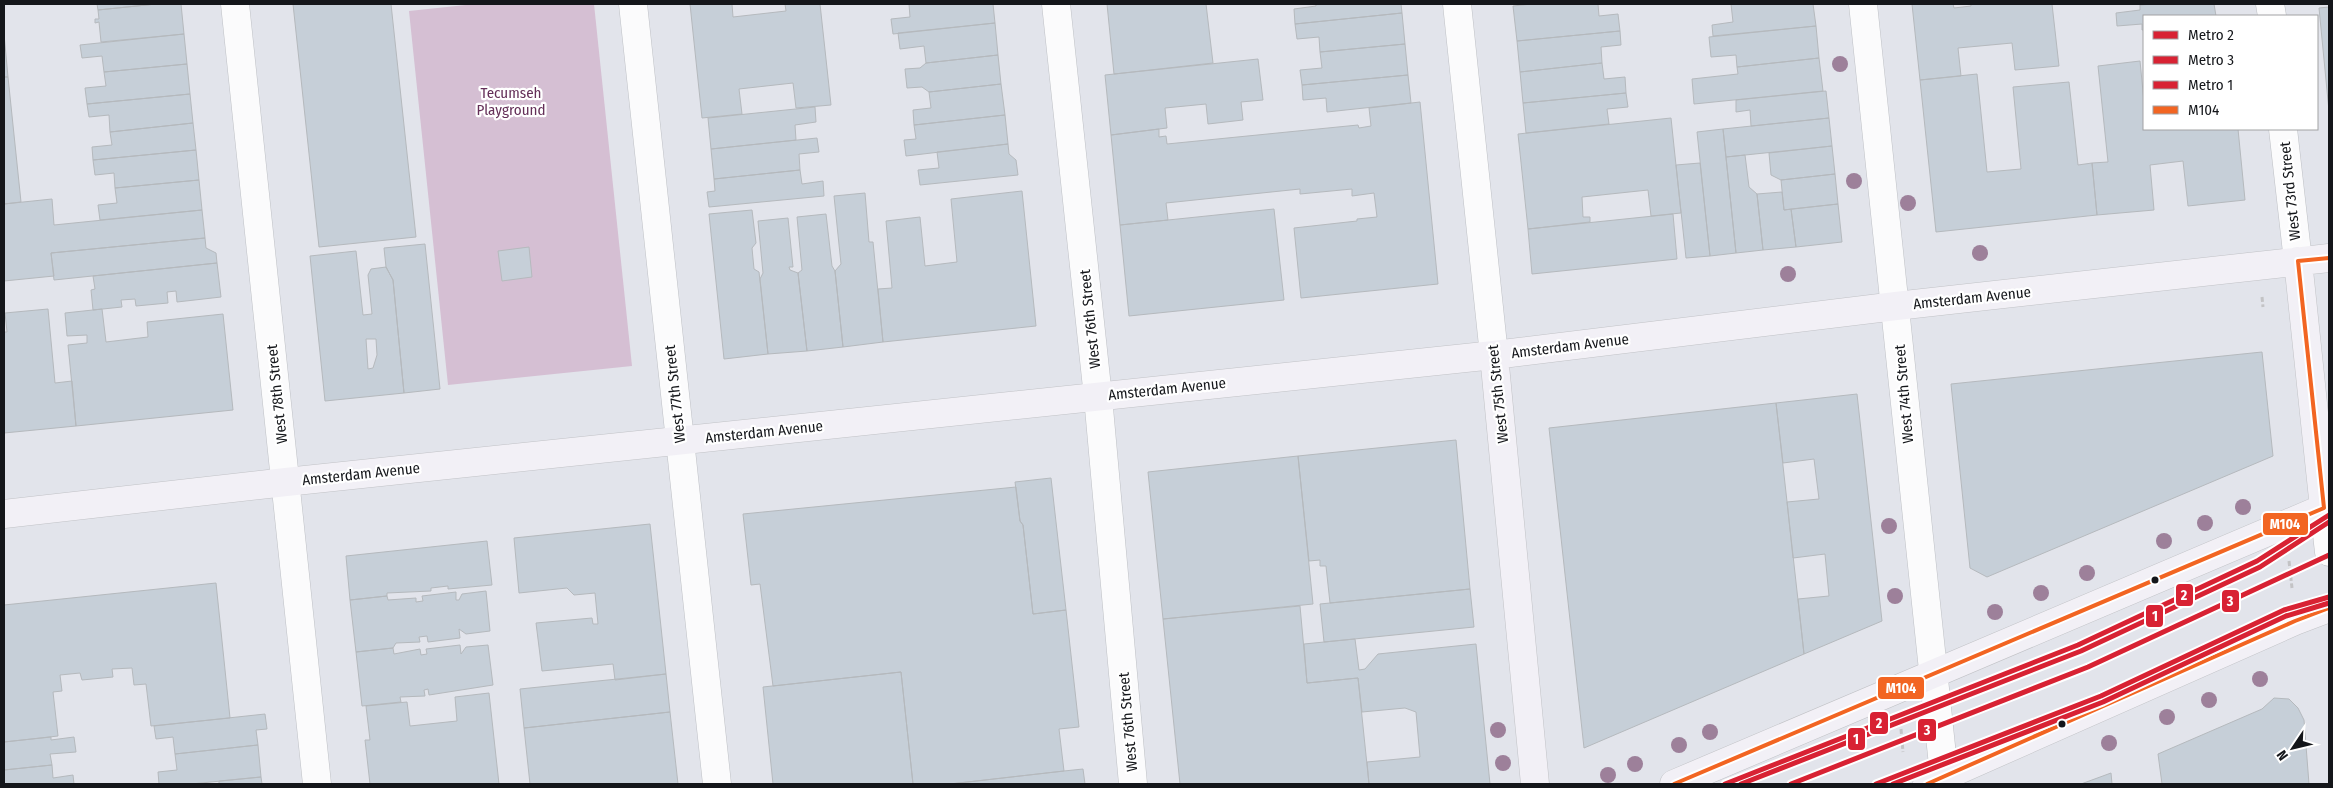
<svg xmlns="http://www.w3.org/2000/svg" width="2333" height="788" font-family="'Fira Sans Condensed',sans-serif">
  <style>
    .green { fill: #d5bfd3 }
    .building { fill: #c6cfd8; stroke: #b5b9bd; fill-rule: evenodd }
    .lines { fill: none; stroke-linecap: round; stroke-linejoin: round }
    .minor-casing { stroke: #bec0c5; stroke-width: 29 }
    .major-casing { stroke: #c1c2c6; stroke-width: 29 }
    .path { stroke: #c3c3c5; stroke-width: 3; stroke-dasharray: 5 2.5; stroke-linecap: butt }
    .minor { stroke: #fbfbfc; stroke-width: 28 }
    .major { stroke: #f2f0f6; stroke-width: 28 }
    .bus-1-casing { stroke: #fff; stroke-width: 8 }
    .bus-1 { stroke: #f26522; stroke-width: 4 }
    .metro-1-casing { stroke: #fff; stroke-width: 9 }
    .metro-2-casing { stroke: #fff; stroke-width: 9 }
    .metro-3-casing { stroke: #fff; stroke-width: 9 }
    .metro-1 { stroke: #d82233; stroke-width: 5 }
    .metro-2 { stroke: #d82233; stroke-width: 5 }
    .metro-3 { stroke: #d82233; stroke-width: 5 }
    .tree { fill: #9d809a }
    .bus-dot { fill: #14161a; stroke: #fff; stroke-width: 2 }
    .labels { text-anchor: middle; stroke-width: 4.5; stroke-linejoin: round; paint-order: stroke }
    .park-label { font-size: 15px; fill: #642f58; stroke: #fff }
    .street-label { font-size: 15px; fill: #14161a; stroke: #fff }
    .line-badge { stroke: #fff; stroke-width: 2 }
    .badge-label { font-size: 14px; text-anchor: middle; font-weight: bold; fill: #fff }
  </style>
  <rect width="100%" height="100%" fill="#e2e4eb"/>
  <!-- green -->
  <path class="green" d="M475 4H594L632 366 448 385 409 11Z"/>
  <!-- building -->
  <path class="building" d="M97 4H156L98 10Z
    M156 4H181L184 34 101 42 99 22 95 23V19H99L98 10Z
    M293 4H391L416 237 319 247Z
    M690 4H732L733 17 786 11 785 4H820L831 105 796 108 793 83 739 89 742 114 702 118Z
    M909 4H993L995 23 893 34 891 19 910 17Z
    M1107 4H1206L1213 63 1114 74Z
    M1316 4H1401L1402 13 1295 24 1294 9 1316 6Z
    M1532 4H1598L1599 16 1618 14 1620 31 1517 41 1513 6Z
    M1731 4H1813L1816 26 1713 36 1712 25 1733 22Z
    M1912 4H1953L1954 8 1971 6V4H2052L2059 66 2015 70 2012 43 1958 48 1961 76 1920 80Z
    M2154 4H2214L2216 16H2144V30H2142V24L2117 26 2116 13 2140 10V5Z
    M2329 7V111L2319 8Z
    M1402 13 1405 44 1320 52 1319 37 1297 39 1295 24Z
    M995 23 998 55 926 63 924 46 900 49 898 33Z
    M1816 26 1819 58 1737 67 1736 55 1711 57 1709 37Z
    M1620 31 1621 45 1601 47 1602 63 1520 72 1517 41Z
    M4 34 8 77H4Z
    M184 34 187 64 104 72 102 56 82 58 80 45Z
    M1405 44 1408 75 1302 85 1300 70 1322 68 1320 52Z
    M998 55 1001 84 929 92 922 87 907 88 905 69 920 68 926 63Z
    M1819 58 1823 91 1694 104 1692 79 1738 74 1737 67Z
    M1258 59 1263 100 1241 102 1243 120 1208 124 1206 104 1165 108 1167 128 1111 135 1105 75Z
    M2140 61 2144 102V129H2238L2245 200 2188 206 2183 161 2150 165 2154 210 2097 215 2092 163 2108 162 2098 66Z
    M1602 63 1604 79 1625 77 1626 93 1523 103 1520 72Z
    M187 64 190 94 87 104 85 88 106 86 104 72Z
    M1977 74 1987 172 2021 169 2013 87 2069 82 2078 165 2092 163 2097 215 1936 232 1920 80Z
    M1408 75 1411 103 1327 112 1326 98 1303 100 1302 85Z
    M4 77H8L21 202 4 204Z
    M1001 84 1005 115 914 125 913 110 931 108 929 92Z
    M1826 91 1829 118 1751 126 1750 110 1736 112V100Z
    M1626 93 1628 107 1607 109 1609 124 1526 133 1523 103Z
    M190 94 193 123 110 132 109 115 89 117 87 104Z
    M1420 102 1438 284 1301 298 1294 228 1357 221V219L1377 217 1374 193 1352 196V189L1300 194V189L1166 203 1168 220 1120 225 1111 135 1159 129V137L1166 136 1167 144 1358 125 1359 128 1371 126 1369 108Z
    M815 107 816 122 795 125 796 140 711 149 708 118Z
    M1005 115 1008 144 906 156 904 140 916 139 914 125Z
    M1671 118 1681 213 1651 216 1648 190 1582 197 1583 217H1590V222L1528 229 1518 134Z
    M1829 118 1832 146 1726 157 1723 129Z
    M193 123 196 150 93 160 92 147 112 145 110 132Z
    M1723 129 1736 253 1710 256 1697 132Z
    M817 138 819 152 799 154 800 170 714 179 711 149Z
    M1008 144 1009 154 1016 160 1018 175 920 185 918 170 939 168 937 152Z
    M1832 146 1835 174 1781 180 1771 175 1769 153Z
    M196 150 199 180 115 188 114 173 95 175 93 160Z
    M1745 155 1749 187 1757 194 1763 250 1736 253 1726 157Z
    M1700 163 1710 256 1686 258 1676 165Z
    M800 170 802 184 823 181 824 196 709 207 707 192 715 191 714 179Z
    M1835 174 1838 204 1784 210 1781 180Z
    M199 180 202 210 100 220 98 205 117 203 115 188Z
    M1022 191 1036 326 883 342 878 289 892 288 886 221 920 217 925 266 957 262 951 199Z
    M1782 192 1784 210 1791 209 1796 247 1763 250 1757 194Z
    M865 193 869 242H873L883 342 843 347 835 271 841 264 834 196Z
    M52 199 54 225 202 210 205 238 51 253 54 276 4 281V204Z
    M1838 204 1842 242 1796 247 1791 209Z
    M1274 209 1284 300 1129 316 1120 225Z
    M752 210 756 243 752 248 754 269 759 272 768 354 724 359 709 214Z
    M826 214 832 266 835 271 843 347 807 351 798 273 802 270 797 217Z
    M1673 214 1677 259 1532 274 1528 229Z
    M788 218 793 267H789L790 270 798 273 807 351 768 354 760 279 763 273 758 221Z
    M205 238 206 248 216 253 217 263 54 280 51 253Z
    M425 244 440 389 404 393 393 280 386 267 384 248Z
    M529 247 532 277 502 281 498 251Z
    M356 251 363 315 372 314 368 275 371 269 386 267 393 280 404 393 325 401 310 256ZM366 339H376L377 355 373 368 368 369Z
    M217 263 221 297 177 302 176 291 167 292 168 303 136 306 135 299 121 300 122 307 93 310 91 290 95 289 93 276Z
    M48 309 55 383 72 381 76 426 4 433V332H7L5 313Z
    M102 309 106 342 148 337 147 322 223 314 233 410 76 426 68 345 87 343V335L67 336 65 313Z
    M2262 352 2273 456 1987 577 1970 568 1951 384Z
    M1857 394 1882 621 1804 654 1798 599 1829 596 1825 554 1793 558 1787 502 1819 499 1814 459 1783 463 1776 403Z
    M1776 403 1804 654 1584 748 1549 428Z
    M1456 440 1470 589 1330 603 1326 566H1320V560L1309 561 1298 456Z
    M1298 456 1313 604 1163 619 1148 472Z
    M1051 478 1066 610 1033 614 1023 525 1020 521 1015 482Z
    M1016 487 1020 521 1023 525 1033 614 1066 610 1079 727 1059 729 1064 771 950 784H913L901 672 773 686 760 584 751 585 743 514Z
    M650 524 666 674 615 680 613 664 542 671 536 623 592 618 593 624H598L595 593 574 595 567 588 519 593 514 538Z
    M487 541 492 585 448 589V586L431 588V591L387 593V596L350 600 346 556Z
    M216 583 230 718 151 726 146 684 134 685 132 668 112 669 113 677 82 680 80 673 60 675 62 691 53 692 58 736 4 742V605Z
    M1470 589 1474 627 1324 642 1320 604Z
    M486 591 490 631 466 634 459 629 460 638 428 642 427 636 419 637 420 642 396 643 393 648 356 652 350 600 387 596 388 600 416 598V602L423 601 422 596 456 592V600H459L462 594Z
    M1300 606 1307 683 1358 678 1369 784H1180L1163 619Z
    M1355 639 1359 670 1365 669 1378 654 1476 644 1490 784H1369L1367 762 1420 757 1416 712 1405 708 1362 712 1358 678 1307 683 1304 644Z
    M460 645 461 654 466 647 488 645 493 685 429 695 428 689 424 690 425 696 400 697 401 702 362 706 356 652 393 648 394 654 420 649 421 655 427 654 426 649Z
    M901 672 913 784H773L763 687Z
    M666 674 670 712 524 728 520 689Z
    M489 693 499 784H370L365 740H370L366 706 407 702 410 726 457 721 455 697Z
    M2274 698 2289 699 2298 708 2304 720 2309 784H2162L2158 754 2262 709Z
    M670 712 678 784H530L524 728Z
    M265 714 267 729 256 730 258 745 175 754 173 737 156 739 154 726Z
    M51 737V740L74 737 76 752 50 754 52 765 4 770V742Z
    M258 745 261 777 191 784H159L158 772 177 770 175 754Z
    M52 765 53 778 73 775 74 784H4V770Z
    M1083 769 1085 784H950L1064 771Z
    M2111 773 2112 784H2081Z
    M261 777 262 784H219V781Z"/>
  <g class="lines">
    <!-- minor casing -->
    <g class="minor-casing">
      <path id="minor" d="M235 4 317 784
        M633 4 717 784
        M1056 4 1098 397 1133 784
        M1457 4 1494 355
        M1863 4 1945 784
        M2270 4 2272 16
        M2283 129 2298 261
        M2324 508 2329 552"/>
    </g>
    <!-- major casing -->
    <g class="major-casing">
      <path id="major" d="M1494 355 1535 784
        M4 514 286 482 1494 355 1896 306 2329 258
        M1674 784 2324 508 2298 261
        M1927 784 2295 621 2329 608"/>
    </g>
    <!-- path -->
    <path class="path" d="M2262 297 2263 307
      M2289 561 2292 588
      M1901 729 1903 752"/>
    <!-- minor -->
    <use href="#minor" class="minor"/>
    <!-- major -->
    <use href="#major" class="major"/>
    <!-- bus-1 casing -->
    <g class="bus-1-casing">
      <path id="bus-1" d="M1674 784 2324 508 2298 261 2329 258
        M1927 784 2295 621 2329 608"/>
    </g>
    <!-- bus-1 -->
    <use href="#bus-1" class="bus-1"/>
    <!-- metro-1 casing -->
    <g class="metro-1-casing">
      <path id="metro-1" d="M1725 784 2078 645 2257 561 2329 515
        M1876 784 2101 696 2284 610 2329 597"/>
    </g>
    <!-- metro-2 casing -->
    <g class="metro-2-casing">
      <path id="metro-2" d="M1791 784 2088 667 2329 555"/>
    </g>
    <!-- metro-3 casing -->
    <g class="metro-3-casing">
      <path id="metro-3" d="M1741 784 2081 651 2260 567 2329 522
        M1893 784 2103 702 2286 616 2329 603"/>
    </g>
    <!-- metro-1 -->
    <use href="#metro-1" class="metro-1"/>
    <!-- metro-2 -->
    <use href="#metro-2" class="metro-2"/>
    <!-- metro-3 -->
    <use href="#metro-3" class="metro-3"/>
  </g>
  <!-- trees -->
  <g class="tree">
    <circle cx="1840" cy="64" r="8"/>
    <circle cx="1854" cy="181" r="8"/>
    <circle cx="1908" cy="203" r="8"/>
    <circle cx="1980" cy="253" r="8"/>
    <circle cx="1788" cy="274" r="8"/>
    <circle cx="2243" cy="507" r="8"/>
    <circle cx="2205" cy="523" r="8"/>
    <circle cx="1889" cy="526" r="8"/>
    <circle cx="2164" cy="541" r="8"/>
    <circle cx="2087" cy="573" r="8"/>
    <circle cx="2041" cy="593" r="8"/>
    <circle cx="1895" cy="596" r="8"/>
    <circle cx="1995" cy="612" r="8"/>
    <circle cx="2260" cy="679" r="8"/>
    <circle cx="2209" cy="700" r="8"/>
    <circle cx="2167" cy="717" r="8"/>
    <circle cx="1498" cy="730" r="8"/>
    <circle cx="1710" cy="732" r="8"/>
    <circle cx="2109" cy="743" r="8"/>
    <circle cx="1679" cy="745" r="8"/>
    <circle cx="1503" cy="763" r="8"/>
    <circle cx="1635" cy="764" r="8"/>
    <circle cx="1608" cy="775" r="8"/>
  </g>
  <!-- markers -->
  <g class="bus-dot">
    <circle cx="2155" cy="580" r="4.5"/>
    <circle cx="2062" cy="724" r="4.5"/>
  </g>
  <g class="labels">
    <!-- park labels -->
    <g class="park-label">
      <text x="511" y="98">Tecumseh<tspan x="511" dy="17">Playground</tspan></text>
    </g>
    <!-- street labels -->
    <g class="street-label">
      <text transform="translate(2290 191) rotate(-96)" y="5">West 73rd Street</text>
      <text transform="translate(1972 298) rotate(-6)" y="5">Amsterdam Avenue</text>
      <text transform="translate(1090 319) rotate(-96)" y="5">West 76th Street</text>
      <text transform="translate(1570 346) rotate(-7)" y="5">Amsterdam Avenue</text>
      <text transform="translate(1167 389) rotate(-6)" y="5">Amsterdam Avenue</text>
      <text transform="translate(277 394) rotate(-96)" y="5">West 78th Street</text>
      <text transform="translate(675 394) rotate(-96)" y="5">West 77th Street</text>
      <text transform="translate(1498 394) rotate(-96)" y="5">West 75th Street</text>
      <text transform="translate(1904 394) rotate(-95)" y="5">West 74th Street</text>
      <text transform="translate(764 432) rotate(-6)" y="5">Amsterdam Avenue</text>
      <text transform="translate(361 474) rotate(-6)" y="5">Amsterdam Avenue</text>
      <text transform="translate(1128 722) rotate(-95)" y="5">West 76th Street</text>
    </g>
  </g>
  <g class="line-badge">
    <rect x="2262" y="512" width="47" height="24" rx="5" fill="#f26522"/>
    <rect x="2175" y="583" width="19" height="24" rx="5" fill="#d82233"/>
    <rect x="2221" y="589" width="19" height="24" rx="5" fill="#d82233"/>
    <rect x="2145" y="604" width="19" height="24" rx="5" fill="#d82233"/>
    <rect x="1877" y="676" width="48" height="24" rx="5" fill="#f26522"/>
    <rect x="1869" y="711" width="20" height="24" rx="5" fill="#d82233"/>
    <rect x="1917" y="718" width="20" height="24" rx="5" fill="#d82233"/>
    <rect x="1847" y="727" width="19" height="24" rx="5" fill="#d82233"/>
  </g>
  <g class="badge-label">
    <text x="2285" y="529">M104</text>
    <text x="2184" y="600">2</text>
    <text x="2230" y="606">3</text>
    <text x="2155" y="621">1</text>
    <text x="1901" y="693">M104</text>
    <text x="1879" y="728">2</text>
    <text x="1927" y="735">3</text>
    <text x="1856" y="744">1</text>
  </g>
  <!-- border -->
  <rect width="2333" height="788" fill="none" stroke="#14161a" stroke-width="10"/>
  <!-- legend -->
  <rect x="2143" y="15" width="175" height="115" fill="#ffffff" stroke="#a1a2a3"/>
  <rect x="2153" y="31" width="25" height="8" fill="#d82233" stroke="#a1a2a3"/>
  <text x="2188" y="40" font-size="15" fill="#14161a">Metro 2</text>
  <rect x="2153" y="56" width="25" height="8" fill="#d82233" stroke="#a1a2a3"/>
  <text x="2188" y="65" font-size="15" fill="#14161a">Metro 3</text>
  <rect x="2153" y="81" width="25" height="8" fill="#d82233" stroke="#a1a2a3"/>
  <text x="2188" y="90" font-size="15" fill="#14161a">Metro 1</text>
  <rect x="2153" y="106" width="25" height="8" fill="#f26522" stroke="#a1a2a3"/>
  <text x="2188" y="115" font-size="15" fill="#14161a">M104</text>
  <!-- north arrow -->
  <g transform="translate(2293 748) rotate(235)" stroke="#ffffff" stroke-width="4" paint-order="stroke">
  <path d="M0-4L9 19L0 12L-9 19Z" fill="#14161a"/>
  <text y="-8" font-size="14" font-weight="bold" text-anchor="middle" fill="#14161a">N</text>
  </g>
</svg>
